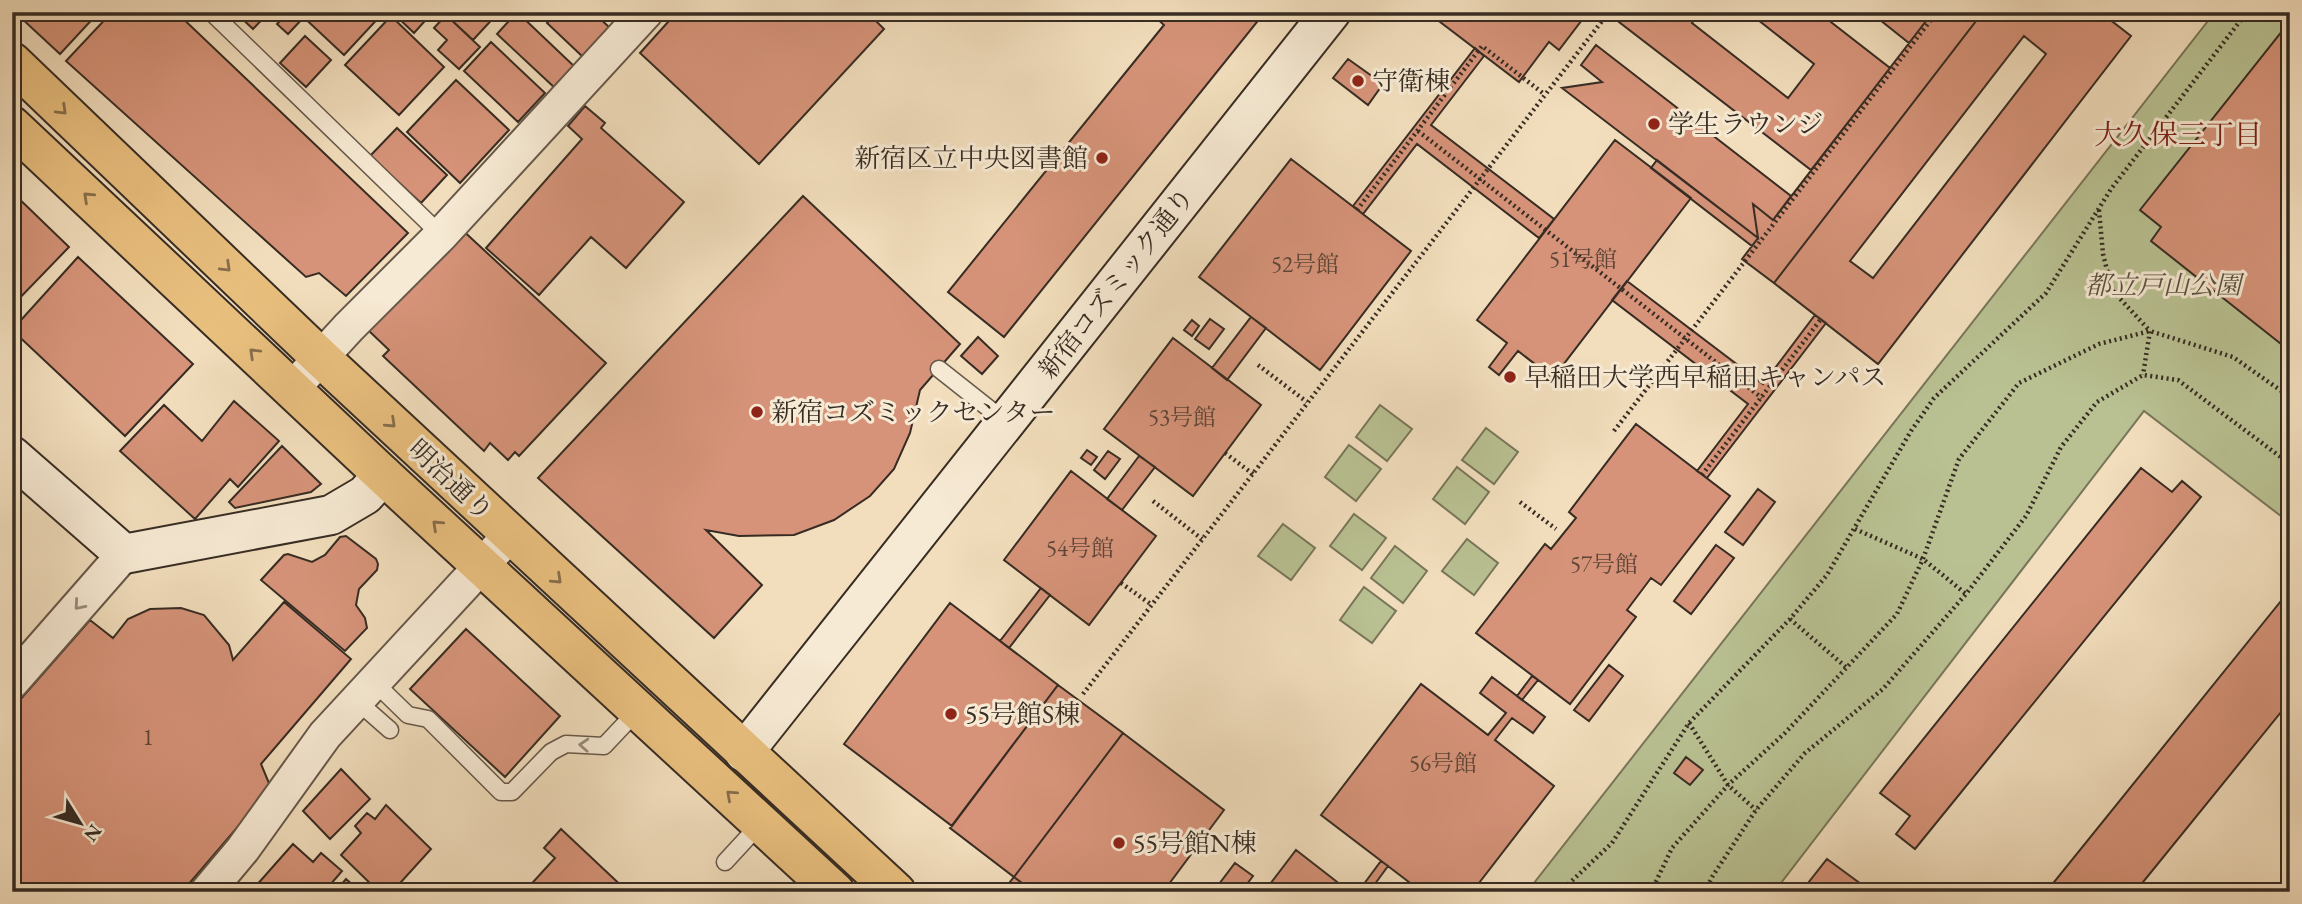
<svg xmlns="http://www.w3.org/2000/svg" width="2302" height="904" font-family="'EB Garamond','Noto Serif JP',serif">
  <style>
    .green { fill: #b9c192; stroke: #78765a; stroke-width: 2 }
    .building { fill: #d69379; stroke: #372c23; stroke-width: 2; fill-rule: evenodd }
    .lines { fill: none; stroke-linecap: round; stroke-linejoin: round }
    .lane-casing { stroke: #66584a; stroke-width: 19 }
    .street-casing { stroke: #66584a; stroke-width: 37 }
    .secondary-casing { stroke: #372c23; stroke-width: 42 }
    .primary-casing { stroke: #372c23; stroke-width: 42 }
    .path { stroke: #372c23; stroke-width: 4.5; stroke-dasharray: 2 3.5; stroke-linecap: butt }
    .lane { stroke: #f7ead4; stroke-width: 16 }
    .street { stroke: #f7ead4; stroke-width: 33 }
    .secondary { stroke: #f7ead4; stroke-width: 38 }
    .primary { stroke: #e9bf7e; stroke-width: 38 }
    .oneway { stroke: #876e4c }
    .oneway2 { stroke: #978b7c }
    .poi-dot { fill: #8f2418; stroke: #f7ead4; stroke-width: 2.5 }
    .labels { text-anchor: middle; stroke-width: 6; stroke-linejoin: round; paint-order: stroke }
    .number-label { font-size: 23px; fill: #5f4638 }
    .poi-label { font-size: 26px; fill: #372c23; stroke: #f7ead4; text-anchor: start }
    .street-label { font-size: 26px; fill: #372c23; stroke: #f7ead4 }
    .park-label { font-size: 26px; font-style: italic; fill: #58513f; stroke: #f7ead4 }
    .neighbourhood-label { font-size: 28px; fill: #7a1f14; stroke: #f7ead4 }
  </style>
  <rect width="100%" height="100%" fill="#f2debd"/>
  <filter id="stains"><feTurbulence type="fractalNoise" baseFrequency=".00286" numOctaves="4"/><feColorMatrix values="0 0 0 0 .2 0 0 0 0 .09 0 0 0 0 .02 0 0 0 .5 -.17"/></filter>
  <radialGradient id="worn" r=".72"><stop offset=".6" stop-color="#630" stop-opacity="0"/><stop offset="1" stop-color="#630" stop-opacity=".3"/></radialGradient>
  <!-- green -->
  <path class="green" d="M2215 12H2290V523L2144 411 1774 892H1527Z
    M1380 405 1412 429 1387 461 1356 437Z
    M1486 428 1518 452 1494 484 1462 460Z
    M1349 445 1381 469 1356 501 1325 477Z
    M1457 467 1489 492 1465 524 1433 499Z
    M1354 514 1386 538 1362 570 1330 546Z
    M1283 524 1315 548 1291 580 1258 556Z
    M1467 539 1498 563 1474 595 1442 571Z
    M1395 546 1427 571 1403 603 1371 578Z
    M1364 587 1396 611 1372 643 1340 620Z"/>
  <!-- building -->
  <path class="building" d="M24 12H99L60 54 20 17Z
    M112 12H176L408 233 346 296 319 273 306 277 66 61Z
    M239 12H269L253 29 237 14Z
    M289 12H298L304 17 288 34 277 24Z
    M298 12H384L344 55Z
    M392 12H433L414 33Z
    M449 12H499L473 40 446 15Z
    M517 12 576 68 556 89 497 34Z
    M557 12H593L610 28 583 57 547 23Z
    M677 12H867L884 29 759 164 640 53Z
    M1159 12H1265L1004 337 948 292 1164 25 1155 17Z
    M1427 12H1588L1559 50 1549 42 1519 82Z
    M1627 12H1700L1692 23 1788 98 1814 64 1748 12H1818L1890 68 1811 170 1619 22Z
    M1870 12H1933L1909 43Z
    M1933 12H1983L1774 283 1742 259 1758 238 1753 204 1773 220Z
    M1983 12H2100L2131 36 1878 364 1774 283ZM2024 36 2046 54 1873 278 1850 261Z
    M446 15 480 47 459 69 438 50 447 40 434 28Z
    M391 16 444 67 399 115 345 65Z
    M2290 21V351L2151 241 2161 227 2140 210Z
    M305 36 331 60 306 87 280 63Z
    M491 42 545 93 518 122 464 71Z
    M1596 45 1791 196 1773 220 1753 204 1758 238 1562 88 1602 82 1581 65Z
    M1475 48 1484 56 1431 125 1554 219 1539 238 1417 144 1363 214 1353 206Z
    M1348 59 1383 84 1368 105 1333 78Z
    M456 80 509 130 460 183 407 132Z
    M585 106 605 123 601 128 684 202 626 268 591 237 539 295 486 248 582 139 568 126Z
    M397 128 447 175 421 203 370 156Z
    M1615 140 1691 198 1553 378 1518 351 1499 375 1489 367 1507 343 1477 320Z
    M1291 159 1411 251 1320 370 1199 277Z
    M1657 160 1758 238 1752 246 1651 168Z
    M12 192 69 247 12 306Z
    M803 196 960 344 920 390 910 433 894 469 870 496 834 520 794 535 739 536 706 530 762 585 714 638 538 478Z
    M458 226 606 363 519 456 515 452 508 460 490 443 484 451 383 356 389 350 369 331Z
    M78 257 193 364 125 436 12 330Z
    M1627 281 1763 384 1815 315 1826 323 1707 478 1697 471 1748 404 1612 300Z
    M1251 317 1266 328 1227 380 1212 368Z
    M1210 319 1224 329 1209 349 1195 339Z
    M1192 320 1199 326 1192 336 1184 330Z
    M978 337 998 356 982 374 961 356Z
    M1173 338 1261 405 1193 496 1104 429Z
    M234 401 279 441 238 487 230 479 195 519 120 451 164 405 202 441Z
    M1636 424 1730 496 1661 585 1651 578 1627 610 1636 617 1570 704 1476 633 1545 544 1551 549 1576 518 1569 512Z
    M282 446 321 484 311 492 235 508 229 502Z
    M1087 450 1097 457 1091 465 1081 458Z
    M1108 451 1120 459 1105 479 1094 470Z
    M1139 456 1155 467 1122 510 1107 499Z
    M2141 468 2172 492 2182 481 2201 497 1915 849 1896 834 1910 816 1880 793Z
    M1071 471 1156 536 1089 625 1004 560Z
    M1758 489 1775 502 1743 545 1725 532Z
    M346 536 376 559 378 564 377 570 359 589 356 605 365 618 367 628 345 651 261 580 284 555 288 554 312 562 325 555 340 537Z
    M1716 545 1734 558 1691 614 1674 601Z
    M1041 588 1050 595 1009 648 1000 641Z
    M2289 591 2290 701 2135 892H2046Z
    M284 602 351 659 261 764 271 788 182 892H12V709L90 620 113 638 128 619 150 609 181 608 204 615 229 645 233 660Z
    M950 603 1058 685 952 826 844 744Z
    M466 629 560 716 505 777 410 689Z
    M1609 665 1623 676 1589 721 1574 710Z
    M1532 676 1538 680 1522 700 1517 696Z
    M1492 677 1545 717 1533 733 1512 718 1495 740 1554 786 1472 892H1422L1321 815 1421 684 1488 735 1506 713 1480 693Z
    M1058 685 1123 733 1014 877 950 828Z
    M1123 733 1224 810 1163 892H1034L1014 877Z
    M1686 757 1703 770 1690 785 1674 773Z
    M341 769 370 799 330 839 303 811Z
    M386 805 431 849 392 892H379L341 855 361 833 355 826 367 813 375 819Z
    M561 829 628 892H524L555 858 544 848Z
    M293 844 313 862 321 853 342 871 324 892H261L255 887Z
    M1296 850 1350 892H1264Z
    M1827 859 1865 887 1861 892H1801Z
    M1381 861 1388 866 1369 892H1358Z
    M1235 863 1253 876 1241 892H1213Z
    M1014 877 1034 892H1002Z
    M346 879 361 892H335Z"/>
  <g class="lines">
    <!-- lane casing -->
    <g class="lane-casing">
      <path id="lane" d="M211 12 441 235
        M939 369 1006 422
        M374 682 408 715 428 719 501 792H512L551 752 566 744 604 746 637 711
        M357 701 390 730
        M725 862 761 823"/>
    </g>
    <!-- street casing -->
    <g class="street-casing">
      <path id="street" d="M292 389 349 327 441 235 646 12
        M12 682 124 554
        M207 892 243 849 325 735 510 535"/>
    </g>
    <!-- secondary casing -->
    <g class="secondary-casing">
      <path id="secondary" d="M12 456 124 554 331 515 365 495 383 475
        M744 752 1331 12"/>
    </g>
    <!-- primary casing -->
    <g class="primary-casing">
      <path id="primary" d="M12 62 321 358 896 892
        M12 126 383 475 835 892"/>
    </g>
    <!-- path -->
    <path class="path" d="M1418 131 1762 398
      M1357 210 1482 46 1544 94
      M2099 210 2103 254 2112 290 2150 331 2143 375
      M1258 365 1307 402
      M1614 431 1937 12
      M1225 453 1253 474
      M1702 475 1821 319
      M1153 501 1202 539
      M1520 502 1556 529
      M1855 529 1923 559 1966 594
      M1121 583 1152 605
      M1790 619 1847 668
      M1083 694 1609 12
      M1689 723 1728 785 1756 810
      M1560 892 1612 843 1689 723 1790 619 1827 575 1911 431 1934 398 2046 293 2111 189 2247 12
      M1651 892 1672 848 1728 785 1785 733 1897 614 1923 559 1959 459 2019 383 2099 344 2150 331 2233 357 2290 397
      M1705 892 1712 877 1756 810 1805 753 1883 689 1966 594 2026 516 2061 447 2097 402 2143 375 2178 380 2290 464"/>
    <!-- lane -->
    <use href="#lane" class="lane"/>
    <!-- street -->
    <use href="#street" class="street"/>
    <!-- secondary -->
    <use href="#secondary" class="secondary"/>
    <!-- primary -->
    <use href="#primary" class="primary"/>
  </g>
  <!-- one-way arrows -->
  <defs><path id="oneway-chevron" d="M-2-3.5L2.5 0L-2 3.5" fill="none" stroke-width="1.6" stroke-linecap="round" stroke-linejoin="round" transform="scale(1.75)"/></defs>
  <g class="oneway">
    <use href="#oneway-chevron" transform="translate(62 110) rotate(44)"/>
    <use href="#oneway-chevron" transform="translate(88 197) rotate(-137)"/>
    <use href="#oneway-chevron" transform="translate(226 267) rotate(44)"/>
    <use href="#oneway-chevron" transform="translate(254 353) rotate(-136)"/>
    <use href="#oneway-chevron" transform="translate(391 423) rotate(43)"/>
    <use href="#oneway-chevron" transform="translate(437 525) rotate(-137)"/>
    <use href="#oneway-chevron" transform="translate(557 579) rotate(43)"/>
    <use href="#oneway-chevron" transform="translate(731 795) rotate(-138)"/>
  </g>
  <g class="oneway2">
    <use href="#oneway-chevron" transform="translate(79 605) rotate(131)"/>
    <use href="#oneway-chevron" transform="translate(584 745) rotate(-177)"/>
  </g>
  <!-- markers -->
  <g class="poi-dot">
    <circle cx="1358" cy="81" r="7"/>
    <circle cx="1654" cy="124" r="7"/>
    <circle cx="1102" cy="158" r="7"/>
    <circle cx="1510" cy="377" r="7"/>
    <circle cx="757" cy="412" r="7"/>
    <circle cx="951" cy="714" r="7"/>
    <circle cx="1119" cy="843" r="7"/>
  </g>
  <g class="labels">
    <!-- number labels -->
    <g class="number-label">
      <text x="1583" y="267">51号館</text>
      <text x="1305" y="272">52号館</text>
      <text x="1182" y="425">53号館</text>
      <text x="1080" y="556">54号館</text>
      <text x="1604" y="572">57号館</text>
      <text x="148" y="745">1</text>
      <text x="1443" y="771">56号館</text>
    </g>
    <!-- poi labels -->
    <g class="poi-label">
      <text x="1372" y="90">守衛棟</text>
      <text x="1668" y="133">学生ラウンジ</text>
      <text x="1088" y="167" text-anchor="end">新宿区立中央図書館</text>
      <text x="1524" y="386">早稲田大学西早稲田キャンパス</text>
      <text x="771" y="421">新宿コズミックセンター</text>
      <text x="965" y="723">55号館S棟</text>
      <text x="1133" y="852">55号館N棟</text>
    </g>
    <!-- street labels -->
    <g class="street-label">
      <text transform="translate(1116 283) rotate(-52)" y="9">新宿コズミック通り</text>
      <text transform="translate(451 480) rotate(43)" y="9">明治通り</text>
    </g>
    <!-- park labels -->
    <g class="park-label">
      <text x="2163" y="294">都立戸山公園</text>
    </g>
    <!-- neighbourhood labels -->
    <g class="neighbourhood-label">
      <text x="2178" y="144">大久保三丁目</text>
    </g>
  </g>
  <!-- margin -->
  <rect width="2302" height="904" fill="none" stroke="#f2debd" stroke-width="42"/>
  <rect x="14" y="14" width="2274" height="876" fill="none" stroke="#372c23" stroke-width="3.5"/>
  <rect x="21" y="21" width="2260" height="862" fill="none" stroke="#372c23" stroke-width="2"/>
  <!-- north arrow -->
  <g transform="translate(80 823) rotate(127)" stroke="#f7ead4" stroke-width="5" paint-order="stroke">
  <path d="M0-5L12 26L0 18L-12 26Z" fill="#372c23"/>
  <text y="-10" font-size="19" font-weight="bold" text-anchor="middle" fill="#372c23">N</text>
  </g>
  <rect width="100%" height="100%" filter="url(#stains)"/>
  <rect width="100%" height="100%" fill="url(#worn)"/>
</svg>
